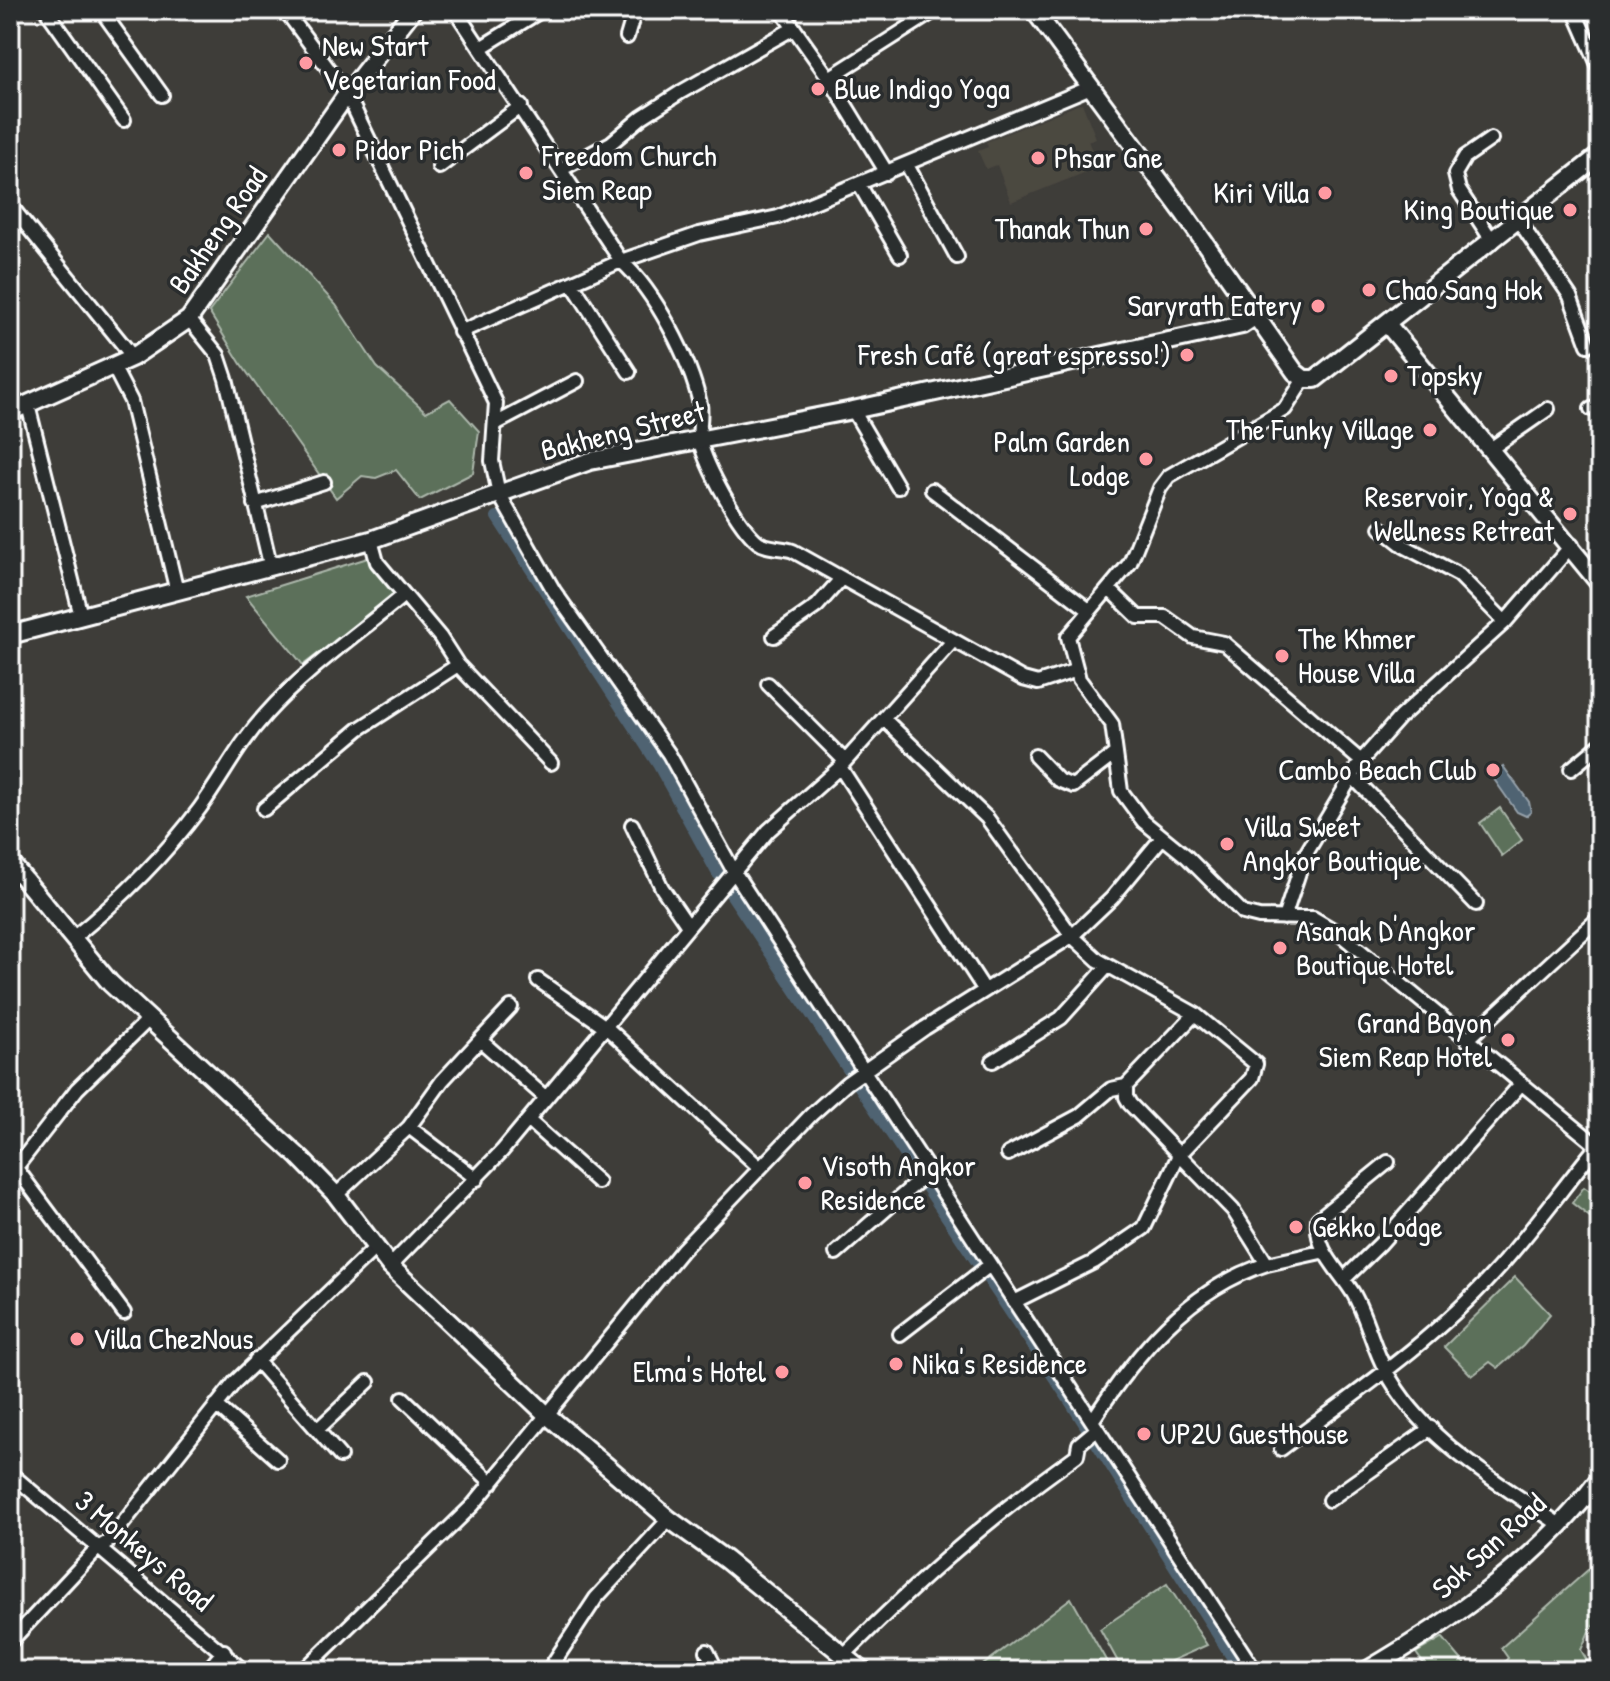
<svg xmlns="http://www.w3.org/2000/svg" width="1610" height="1681" font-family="'Patrick Hand',sans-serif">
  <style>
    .built { fill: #4c4841 }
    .green { fill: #5b705a; stroke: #adb8ac; stroke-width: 2 }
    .water { fill: #4f6372; stroke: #95a1aa; stroke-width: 2 }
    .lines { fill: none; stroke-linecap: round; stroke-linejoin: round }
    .canal { stroke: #4f6372; stroke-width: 12 }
    .street-casing { stroke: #fff; stroke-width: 18 }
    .secondary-casing { stroke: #fff; stroke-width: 22 }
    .street { stroke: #2a2d2e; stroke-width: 12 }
    .secondary { stroke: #2a2d2e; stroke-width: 16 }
    .poi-dot { fill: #ff9aa2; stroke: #2a2d2e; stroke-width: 3 }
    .labels { text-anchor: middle; stroke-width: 7; stroke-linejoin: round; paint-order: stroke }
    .poi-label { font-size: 30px; fill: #fff; stroke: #2a2d2e; text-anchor: start }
    .street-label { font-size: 30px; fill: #fff; stroke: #2a2d2e }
  </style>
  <rect width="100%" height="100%" fill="#3e3d39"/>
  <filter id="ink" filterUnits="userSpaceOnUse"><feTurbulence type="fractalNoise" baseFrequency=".0125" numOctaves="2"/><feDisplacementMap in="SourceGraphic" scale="16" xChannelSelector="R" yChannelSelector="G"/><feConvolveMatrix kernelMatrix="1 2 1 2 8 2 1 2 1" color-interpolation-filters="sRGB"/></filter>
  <g filter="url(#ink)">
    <!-- built -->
    <path class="built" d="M1082 103 1096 138 1088 141 1099 167 1011 202 997 165 986 169 978 151 988 147 986 142Z"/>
    <!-- green -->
    <path class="green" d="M270 232 336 305 377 367 426 412 450 399 479 431 473 473 420 500 396 470 376 478 362 476 336 498 241 364 209 312Z
      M371 557 398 594 330 652 319 653 303 665 246 596Z
      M1500 808 1522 840 1502 856 1480 823Z
      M1584 1187 1600 1198V1225L1572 1203Z
      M1515 1277 1550 1314 1523 1346 1498 1368 1490 1362 1472 1376 1444 1347Z
      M1600 1559V1620L1590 1629 1581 1650 1593 1671H1497L1508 1658 1501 1648Z
      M1167 1584 1207 1645 1171 1661 1175 1671H1123L1100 1629Z
      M1071 1598 1112 1671H975Z
      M1442 1638H1443L1471 1671H1429L1416 1653Z"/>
    <!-- water -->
    <path class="water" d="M1503 766 1529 802 1531 812 1526 816 1517 812 1491 775Z"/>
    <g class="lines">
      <!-- canal -->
      <path class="canal" d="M497 517 658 764 718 874
        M725 885 1072 1404 1241 1671"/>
      <!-- street casing -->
      <g class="street-casing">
        <path id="street" d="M46 10 124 120
          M101 10 162 95
          M285 10 347 94 496 403 492 461 499 494 554 591 669 754 733 870 1255 1671
          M455 10 621 261C655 291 690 359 700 404 702 417 698 430 700 441 706 466 738 526 758 542 767 549 783 547 793 551L1023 679 1038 683 1077 670
          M781 10 829 78 887 173
          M1574 10 1600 69
          M627 37 635 10
          M482 47 542 10
          M829 78 936 10
          M1491 139 1465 157 1455 174 1459 190 1493 242
          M907 165 957 257
          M439 167 521 106
          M562 169 611 143 642 117 681 92 794 28
          M859 184 900 255
          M10 205 133 357
          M1519 221 1570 296 1588 345
          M572 283 629 372
          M189 319 218 355 226 379 271 568
          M460 332 621 261 699 234 778 217 1091 87
          M113 366 131 401 177 592
          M1304 379 1285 409 1169 476 1160 488 1130 563 1068 637 1079 679 1112 724 1121 791 1143 821 1186 856 1243 913 1259 917 1313 918 1340 934 1600 1148
          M28 405 81 616
          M1591 409 1600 407
          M853 410 898 487
          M497 423 577 381
          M1489 450 1548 409
          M932 490 1089 610
          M255 504 324 482
          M1381 528 1404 546 1459 575 1505 622
          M371 540 377 562 440 637 458 665 551 763
          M1109 589 1138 617H1165L1193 637 1224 643 1361 761
          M774 636 817 606 840 580
          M768 684 845 761
          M884 719 987 818 1072 936 1098 960 1195 1014 1256 1064 1252 1078 1179 1155 1144 1228 1094 1262 1014 1302
          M1035 756 1058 780 1073 786 1116 753
          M840 767 984 989
          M1571 769 1600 745
          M1352 776 1476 904
          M264 809 359 729 458 665
          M632 825 662 888 688 926
          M1284 918 1304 857 1361 761 1400 717 1505 622 1572 545
          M73 938C121 899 163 858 200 808 224 775 237 746 266 714 305 670 359 633 404 595
          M538 980 607 1028 759 1167
          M511 1007 480 1040 546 1098
          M1467 1040 1600 917
          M993 1061 1061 1018 1107 967
          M1126 1086V1097L1130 1104 1233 1210 1267 1264 1321 1252
          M528 1120 598 1182
          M409 1127 477 1179
          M1008 1154 1079 1116 1111 1089 1126 1086 1195 1014
          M1388 1162 1318 1219C1315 1251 1337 1267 1353 1293 1367 1317 1372 1346 1386 1371 1422 1440 1497 1481 1558 1524
          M16 1168 124 1313
          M10 1175 77 1089 149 1019
          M336 1195 409 1127 442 1081 480 1040
          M836 1253 929 1172
          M390 1266 502 1151 768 831 840 767 953 641
          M1344 1279 1380 1244 1520 1085
          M900 1334 990 1265
          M256 1360 340 1456
          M403 1398 492 1483
          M216 1405 278 1460
          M1092 1421C1136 1354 1188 1289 1267 1264
          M317 1430 368 1382
          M1281 1449C1354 1394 1432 1342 1493 1274 1531 1233 1562 1188 1597 1146
          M10 1473 244 1671
          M1329 1500 1431 1428
          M10 1642 98 1548 109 1541 235 1382 375 1248
          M707 1651 717 1671
          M845 1654C921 1578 989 1518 1077 1455L1079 1444 1097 1429
          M207 1671 224 1651
          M303 1671 473 1505 682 1250 811 1115 847 1083 925 1028 1072 936 1112 898 1161 839
          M548 1671 596 1598 669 1519"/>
      </g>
      <!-- secondary casing -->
      <g class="secondary-casing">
        <path id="secondary" d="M1034 10 1183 212 1295 372 1304 379H1315L1600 155
          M1388 325 1600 584
          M10 412 133 357 189 319 347 94 413 10
          M10 635 371 540 590 461 853 410 1242 325 1257 315
          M10 862 110 983 299 1157 336 1195 390 1266 547 1415 669 1519 726 1560 863 1671
          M1366 1671C1453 1620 1539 1560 1600 1478"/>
      </g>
      <!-- street -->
      <use href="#street" class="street"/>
      <!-- secondary -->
      <use href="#secondary" class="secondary"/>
    </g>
  </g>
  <!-- markers -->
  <g class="poi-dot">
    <circle cx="306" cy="63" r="8"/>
    <circle cx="818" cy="89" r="8"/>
    <circle cx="339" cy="150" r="8"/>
    <circle cx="1038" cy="158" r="8"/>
    <circle cx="526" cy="173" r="8"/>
    <circle cx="1325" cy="193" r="8"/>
    <circle cx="1570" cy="210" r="8"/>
    <circle cx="1146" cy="229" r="8"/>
    <circle cx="1369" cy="290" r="8"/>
    <circle cx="1318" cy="306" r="8"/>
    <circle cx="1187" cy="355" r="8"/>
    <circle cx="1391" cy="376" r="8"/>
    <circle cx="1430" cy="430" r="8"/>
    <circle cx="1146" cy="459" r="8"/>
    <circle cx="1570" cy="514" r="8"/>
    <circle cx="1282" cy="656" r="8"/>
    <circle cx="1493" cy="770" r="8"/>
    <circle cx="1227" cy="844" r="8"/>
    <circle cx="1280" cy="948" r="8"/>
    <circle cx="1508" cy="1040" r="8"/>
    <circle cx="805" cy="1183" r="8"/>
    <circle cx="1296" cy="1227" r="8"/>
    <circle cx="77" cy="1339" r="8"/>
    <circle cx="896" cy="1364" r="8"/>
    <circle cx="782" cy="1372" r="8"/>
    <circle cx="1144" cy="1434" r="8"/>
  </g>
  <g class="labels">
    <!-- poi labels -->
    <g class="poi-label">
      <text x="322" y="56">New Start<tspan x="322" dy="34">Vegetarian Food</tspan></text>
      <text x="834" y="99">Blue Indigo Yoga</text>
      <text x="355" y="160">Pidor Pich</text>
      <text x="542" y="166">Freedom Church<tspan x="542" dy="34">Siem Reap</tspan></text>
      <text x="1054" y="168">Phsar Gne</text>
      <text x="1309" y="203" text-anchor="end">Kiri Villa</text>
      <text x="1554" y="220" text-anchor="end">King Boutique</text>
      <text x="1130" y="239" text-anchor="end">Thanak Thun</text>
      <text x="1385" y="300">Chao Sang Hok</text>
      <text x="1302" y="316" text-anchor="end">Saryrath Eatery</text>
      <text x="1171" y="365" text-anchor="end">Fresh Café (great espresso!)</text>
      <text x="1407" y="386">Topsky</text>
      <text x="1414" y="440" text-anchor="end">The Funky Village</text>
      <text x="1130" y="452" text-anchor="end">Palm Garden<tspan x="1130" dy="34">Lodge</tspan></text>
      <text x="1554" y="507" text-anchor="end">Reservoir, Yoga &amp;<tspan x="1554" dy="34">Wellness Retreat</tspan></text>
      <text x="1298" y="649">The Khmer<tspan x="1298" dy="34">House Villa</tspan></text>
      <text x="1477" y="780" text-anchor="end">Cambo Beach Club</text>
      <text x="1243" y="837">Villa Sweet<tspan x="1243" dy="34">Angkor Boutique</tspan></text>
      <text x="1296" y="941">Asanak D'Angkor<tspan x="1296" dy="34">Boutique Hotel</tspan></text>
      <text x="1492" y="1033" text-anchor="end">Grand Bayon<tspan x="1492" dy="34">Siem Reap Hotel</tspan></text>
      <text x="821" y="1176">Visoth Angkor<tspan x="821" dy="34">Residence</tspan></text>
      <text x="1312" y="1237">Gekko Lodge</text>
      <text x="93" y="1349">Villa ChezNous</text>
      <text x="912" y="1374">Nika's Residence</text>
      <text x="766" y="1382" text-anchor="end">Elma's Hotel</text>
      <text x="1160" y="1444">UP2U Guesthouse</text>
    </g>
    <!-- street labels -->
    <g class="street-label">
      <text transform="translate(218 230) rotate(-55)" y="10">Bakheng Road</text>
      <text transform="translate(623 431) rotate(-14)" y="10">Bakheng Street</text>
      <text transform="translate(1489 1546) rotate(-42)" y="10">Sok San Road</text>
      <text transform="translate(144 1551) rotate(40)" y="10">3 Monkeys Road</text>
    </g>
  </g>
  <!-- margin -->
  <rect width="1610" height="1681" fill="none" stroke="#2a2d2e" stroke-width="40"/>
  <rect x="20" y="20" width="1570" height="1641" fill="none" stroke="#fff" stroke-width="3" filter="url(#ink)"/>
</svg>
